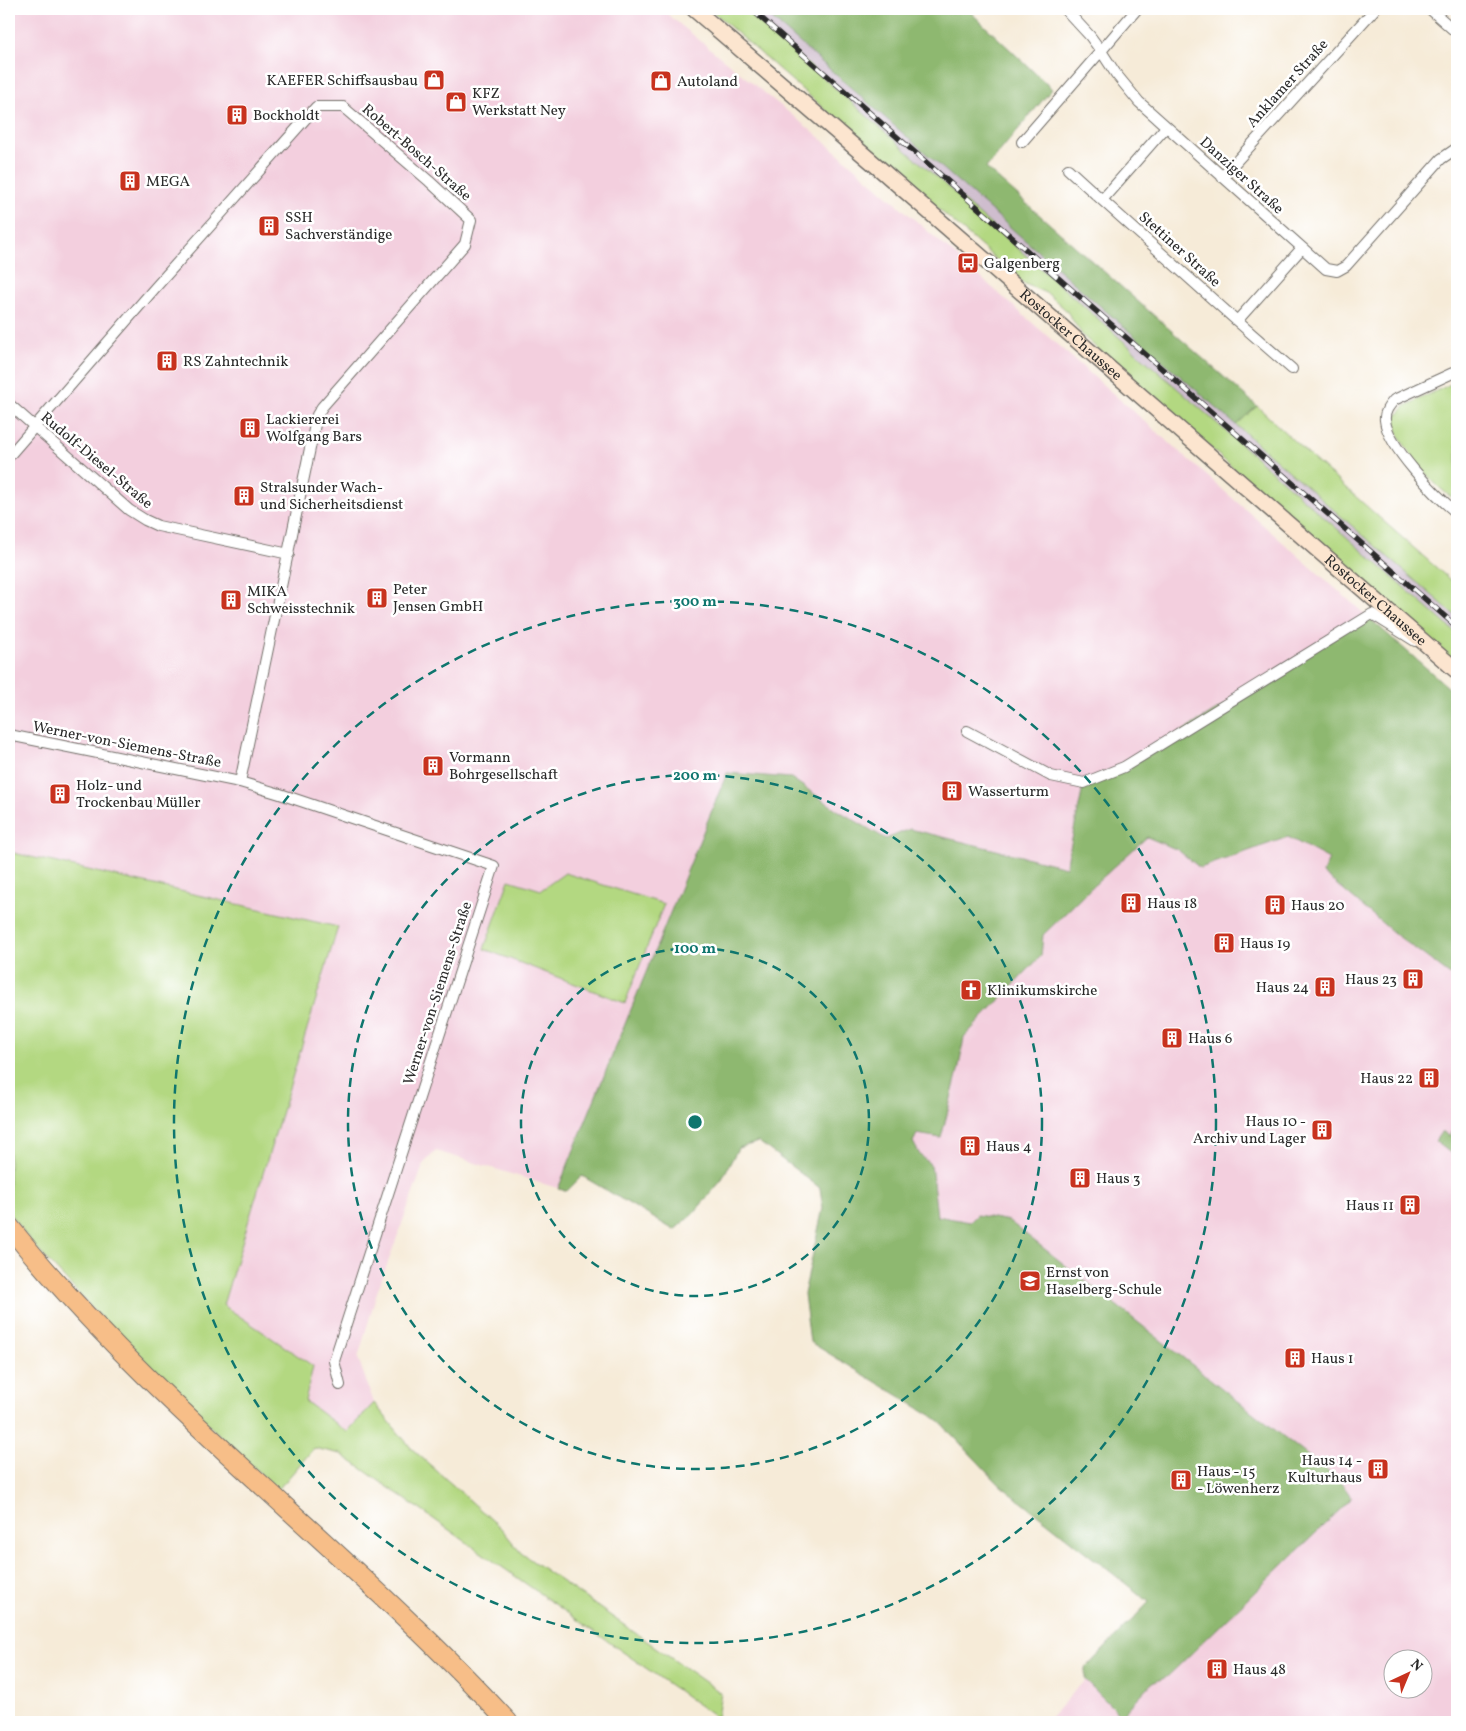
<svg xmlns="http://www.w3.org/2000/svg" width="1466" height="1731" font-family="Vollkorn,serif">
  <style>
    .built { fill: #f3cfde; fill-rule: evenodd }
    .industrial { fill: #cfbdce }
    .green { fill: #b3d881; stroke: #6f8256 }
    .forest { fill: #8eb86f; stroke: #5c724d }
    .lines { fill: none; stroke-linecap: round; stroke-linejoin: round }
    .street-casing { stroke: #726e68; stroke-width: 12 }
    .secondary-casing { stroke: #726e68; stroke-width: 18 }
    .highway-casing { stroke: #726e68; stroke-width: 21 }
    .street { stroke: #fff; stroke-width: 10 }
    .secondary { stroke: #fce5cf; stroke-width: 15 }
    .highway { stroke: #f7be88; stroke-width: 19 }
    .rail-casing { stroke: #2b2b2b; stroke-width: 5.5 }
    .rail { stroke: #fff; stroke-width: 4; stroke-dasharray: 11; stroke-linecap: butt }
    .ring { fill: none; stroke: #0f766e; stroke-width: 2.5; stroke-dasharray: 9 6 }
    .labels { text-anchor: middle; stroke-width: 5; stroke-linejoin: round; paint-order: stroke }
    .poi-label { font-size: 15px; fill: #2b2b2b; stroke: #fff; text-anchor: start }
    .street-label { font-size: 15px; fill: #2b2b2b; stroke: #fff }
    .centre { fill: #0f766e; stroke: #fff; stroke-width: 2.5 }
    .ring-label { font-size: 15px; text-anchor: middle; font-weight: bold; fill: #0f766e; stroke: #fff; stroke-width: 5; stroke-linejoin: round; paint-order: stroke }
  </style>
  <rect width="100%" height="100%" fill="#fff"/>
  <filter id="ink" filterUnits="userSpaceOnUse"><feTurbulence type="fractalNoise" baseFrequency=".02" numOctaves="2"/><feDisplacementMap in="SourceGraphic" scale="10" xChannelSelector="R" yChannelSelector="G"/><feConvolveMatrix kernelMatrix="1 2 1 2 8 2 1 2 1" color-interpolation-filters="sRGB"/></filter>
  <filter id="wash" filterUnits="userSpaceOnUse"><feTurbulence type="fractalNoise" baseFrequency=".0096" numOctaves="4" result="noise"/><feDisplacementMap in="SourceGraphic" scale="20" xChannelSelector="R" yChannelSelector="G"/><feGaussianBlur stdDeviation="1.12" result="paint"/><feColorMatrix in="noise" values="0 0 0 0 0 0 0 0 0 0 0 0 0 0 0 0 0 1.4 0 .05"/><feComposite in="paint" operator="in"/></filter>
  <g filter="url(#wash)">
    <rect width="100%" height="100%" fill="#f6ebd8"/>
    <!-- built -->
    <path class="built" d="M9 9H661L818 136 890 198 1457 695V1722H1046L1085 1680V1669L1149 1602 1000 1485 937 1419 810 1342 804 1294 823 1208 820 1188 759 1142 738 1148 721 1181 693 1214 674 1230 582 1176 567 1191 436 1151 424 1163 376 1295 358 1358 374 1403 347 1432 304 1401 313 1366 222 1305 338 927 9 852ZM1394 1658H1424V1688H1394Z"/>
    <!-- industrial -->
    <path class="industrial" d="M745 9H761L1457 617V634Z"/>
    <!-- green -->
    <path class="green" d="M710 9H745L1457 634V665L1083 336 1066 310 1048 294 1023 283Z
      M1457 381V500C1438 492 1407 453 1398 433 1396 428 1396 422 1396 417L1405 406Z
      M1257 406 1312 458 1457 586V617L1236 425Z
      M9 852 338 927 223 1305 313 1366 305 1401 347 1432 374 1403 411 1448 501 1528 521 1553 721 1693 717 1718 341 1454 314 1448 284 1483 277 1489 153 1373 36 1248 9 1213Z
      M565 873 664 904 625 1003 484 949 509 880 541 890Z"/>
    <!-- forest -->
    <path class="forest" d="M761 9H967L1052 89 986 168 1257 406 1236 425Z
      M1368 617 1457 695V980L1394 933 1323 873 1329 859 1288 837 1200 868 1178 850 1147 837 1091 888 1043 935 1041 956 964 1037 959 1067 941 1138 917 1134 913 1142 920 1155 931 1165 937 1216 970 1222 977 1215 1009 1221 1340 1481 1352 1498 1167 1677 1152 1683 1121 1716 1085 1680V1669L1149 1602 1000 1485 937 1419 810 1342 804 1294 823 1208 820 1188 759 1142 738 1148 721 1181 693 1214 674 1230 582 1176 567 1191 558 1189 727 773 791 778 839 811 886 839 910 829 1066 867 1084 783 1124 767Z
      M1457 1127V1158L1435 1141 1442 1131 1449 1136Z"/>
  </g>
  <g filter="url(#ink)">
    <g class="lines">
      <!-- street casing -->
      <g class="street-casing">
        <path id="street" d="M1065 9 1090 36 1101 51 1137 9
          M1430 9 1457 33
          M1166 127 1102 200 1237 321 1302 248
          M1022 142 1101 51 1116 74 1139 102 1326 269 1337 271 1346 266 1441 159 1457 148
          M1068 169 1102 200
          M1222 177 1375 9
          M1237 321 1292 369
          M1457 371 1394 400C1389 406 1384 412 1385 420 1387 446 1437 497 1457 513
          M9 404 129 510 145 520 158 526 289 554
          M9 456 154 289 316 107H343L429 181 471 220 465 244 322 407 317 415 240 782
          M967 731 1051 776 1084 783 1124 767 1372 614 1415 641
          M9 735 240 782 280 794 494 866 334 1361 340 1385"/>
      </g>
      <!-- secondary casing -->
      <g class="secondary-casing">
        <g id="secondary">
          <path id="s1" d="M694 9C950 228 1204 450 1457 671"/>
        </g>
      </g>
      <!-- highway casing -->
      <g class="highway-casing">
        <path id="highway" d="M9 1226C156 1410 349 1549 508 1722"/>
      </g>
      <!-- street -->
      <use href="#street" class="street"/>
      <!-- secondary -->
      <use href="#secondary" class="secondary"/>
      <!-- highway -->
      <use href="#highway" class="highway"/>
      <!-- rail casing -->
      <g class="rail-casing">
        <path id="rail" d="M751 9 1457 627"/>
      </g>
      <!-- rail -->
      <use href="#rail" class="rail"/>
    </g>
  </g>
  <!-- distance rings -->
  <g class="ring">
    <circle cx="695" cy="1122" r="174"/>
    <circle cx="695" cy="1122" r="347"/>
    <circle cx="695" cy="1122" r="521"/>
  </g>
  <!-- icons -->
  <defs>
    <g id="shop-square" transform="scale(1.125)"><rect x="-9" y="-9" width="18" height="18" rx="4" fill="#c8321e" stroke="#fff"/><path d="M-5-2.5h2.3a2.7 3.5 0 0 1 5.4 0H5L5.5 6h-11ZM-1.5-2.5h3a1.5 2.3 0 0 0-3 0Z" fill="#fff"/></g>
    <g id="building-square" transform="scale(1.125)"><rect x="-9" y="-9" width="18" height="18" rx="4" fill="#c8321e" stroke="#fff"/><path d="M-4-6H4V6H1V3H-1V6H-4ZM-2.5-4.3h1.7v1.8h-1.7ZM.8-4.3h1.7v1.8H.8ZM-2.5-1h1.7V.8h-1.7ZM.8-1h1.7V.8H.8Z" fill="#fff"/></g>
    <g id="bus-square" transform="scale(1.125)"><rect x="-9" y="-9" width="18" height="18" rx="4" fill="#c8321e" stroke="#fff"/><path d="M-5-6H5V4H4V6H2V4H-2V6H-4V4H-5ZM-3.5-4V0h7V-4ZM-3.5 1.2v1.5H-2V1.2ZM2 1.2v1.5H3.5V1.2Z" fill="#fff"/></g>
    <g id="church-square" transform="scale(1.125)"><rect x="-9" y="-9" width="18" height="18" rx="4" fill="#c8321e" stroke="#fff"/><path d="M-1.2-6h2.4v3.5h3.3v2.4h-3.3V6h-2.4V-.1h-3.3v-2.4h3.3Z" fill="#fff"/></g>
    <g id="school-square" transform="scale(1.125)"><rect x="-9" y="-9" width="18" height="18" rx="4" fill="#c8321e" stroke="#fff"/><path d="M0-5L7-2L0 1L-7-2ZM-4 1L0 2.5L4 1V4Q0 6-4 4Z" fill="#fff"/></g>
  </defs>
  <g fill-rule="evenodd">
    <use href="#shop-square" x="434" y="80"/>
    <use href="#shop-square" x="661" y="81"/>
    <use href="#shop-square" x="456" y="102"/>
    <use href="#building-square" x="237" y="115"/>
    <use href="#building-square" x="130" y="181"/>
    <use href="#building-square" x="269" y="226"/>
    <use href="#bus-square" x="968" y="263"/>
    <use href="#building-square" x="167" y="361"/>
    <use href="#building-square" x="250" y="428"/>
    <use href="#building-square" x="244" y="496"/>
    <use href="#building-square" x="377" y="598"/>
    <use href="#building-square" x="231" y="600"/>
    <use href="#building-square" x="433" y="766"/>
    <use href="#building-square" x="952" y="791"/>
    <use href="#building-square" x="60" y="794"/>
    <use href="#building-square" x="1131" y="903"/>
    <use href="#building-square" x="1275" y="905"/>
    <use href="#building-square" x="1224" y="943"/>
    <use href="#building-square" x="1413" y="979"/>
    <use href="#building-square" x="1325" y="987"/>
    <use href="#church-square" x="971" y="990"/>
    <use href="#building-square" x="1172" y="1038"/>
    <use href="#building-square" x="1429" y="1078"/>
    <use href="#building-square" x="1322" y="1130"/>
    <use href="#building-square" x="970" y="1146"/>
    <use href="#building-square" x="1080" y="1178"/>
    <use href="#building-square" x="1410" y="1205"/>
    <use href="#school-square" x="1030" y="1281"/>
    <use href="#building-square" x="1295" y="1358"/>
    <use href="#building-square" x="1378" y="1469"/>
    <use href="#building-square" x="1181" y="1480"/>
    <use href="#building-square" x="1217" y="1669"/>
  </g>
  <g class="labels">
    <!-- poi labels -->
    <g class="poi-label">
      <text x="418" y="85" text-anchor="end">KAEFER Schiffsausbau</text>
      <text x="677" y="86">Autoland</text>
      <text x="472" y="98">KFZ<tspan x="472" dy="17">Werkstatt Ney</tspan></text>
      <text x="253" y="120">Bockholdt</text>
      <text x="146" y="186">MEGA</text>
      <text x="285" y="222">SSH<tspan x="285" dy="17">Sachverständige</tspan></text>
      <text x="984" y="268">Galgenberg</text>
      <text x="183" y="366">RS Zahntechnik</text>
      <text x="266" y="424">Lackiererei<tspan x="266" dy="17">Wolfgang Bars</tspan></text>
      <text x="260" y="492">Stralsunder Wach-<tspan x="260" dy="17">und Sicherheitsdienst</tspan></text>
      <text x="393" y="594">Peter<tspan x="393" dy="17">Jensen GmbH</tspan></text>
      <text x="247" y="596">MIKA<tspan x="247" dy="17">Schweisstechnik</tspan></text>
      <text x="449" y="762">Vormann<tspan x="449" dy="17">Bohrgesellschaft</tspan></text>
      <text x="76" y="790">Holz- und<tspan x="76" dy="17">Trockenbau Müller</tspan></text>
      <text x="968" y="796">Wasserturm</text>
      <text x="1147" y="908">Haus 18</text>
      <text x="1291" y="910">Haus 20</text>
      <text x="1240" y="948">Haus 19</text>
      <text x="1397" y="984" text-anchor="end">Haus 23</text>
      <text x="1309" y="992" text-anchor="end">Haus 24</text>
      <text x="987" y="995">Klinikumskirche</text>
      <text x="1188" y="1043">Haus 6</text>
      <text x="1413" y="1083" text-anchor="end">Haus 22</text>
      <text x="1306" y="1126" text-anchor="end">Haus 10 -<tspan x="1306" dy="17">Archiv und Lager</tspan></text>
      <text x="986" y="1151">Haus 4</text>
      <text x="1096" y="1183">Haus 3</text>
      <text x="1394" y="1210" text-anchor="end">Haus 11</text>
      <text x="1046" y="1277">Ernst von<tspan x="1046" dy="17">Haselberg-Schule</tspan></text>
      <text x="1311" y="1363">Haus 1</text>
      <text x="1362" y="1465" text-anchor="end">Haus 14 -<tspan x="1362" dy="17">Kulturhaus</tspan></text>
      <text x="1197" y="1476">Haus - 15<tspan x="1197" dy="17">- Löwenherz</tspan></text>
      <text x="1233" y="1674">Haus 48</text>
    </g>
    <!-- street labels -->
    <g class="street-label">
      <text transform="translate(1287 83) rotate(-48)" y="5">Anklamer Straße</text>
      <text transform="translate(417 152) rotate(41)" y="5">Robert-Bosch-Straße</text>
      <text transform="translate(1242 175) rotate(42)" y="5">Danziger Straße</text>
      <text transform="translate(1180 249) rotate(42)" y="5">Stettiner Straße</text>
      <text dy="5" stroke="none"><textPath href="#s1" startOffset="498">Rostocker Chaussee</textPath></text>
      <text transform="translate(97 460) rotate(40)" y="5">Rudolf-Diesel-Straße</text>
      <text dy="5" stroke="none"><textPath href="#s1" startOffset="902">Rostocker Chaussee</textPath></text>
      <text transform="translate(127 744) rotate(11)" y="5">Werner-von-Siemens-Straße</text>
      <text transform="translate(437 993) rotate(-72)" y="5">Werner-von-Siemens-Straße</text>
    </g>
  </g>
  <circle cx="695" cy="1122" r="8" class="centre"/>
  <g class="ring-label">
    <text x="695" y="606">300 m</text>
    <text x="695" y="780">200 m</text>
    <text x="695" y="953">100 m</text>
  </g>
  <!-- margin -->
  <rect width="1466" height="1731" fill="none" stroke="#fff" stroke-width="30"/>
  <!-- north arrow -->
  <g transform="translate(1408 1674) rotate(44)"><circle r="24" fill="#ffffff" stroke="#aaaaaa"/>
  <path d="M0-4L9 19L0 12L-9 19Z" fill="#c8321e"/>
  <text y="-8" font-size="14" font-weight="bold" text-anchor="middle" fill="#2b2b2b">N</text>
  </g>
</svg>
